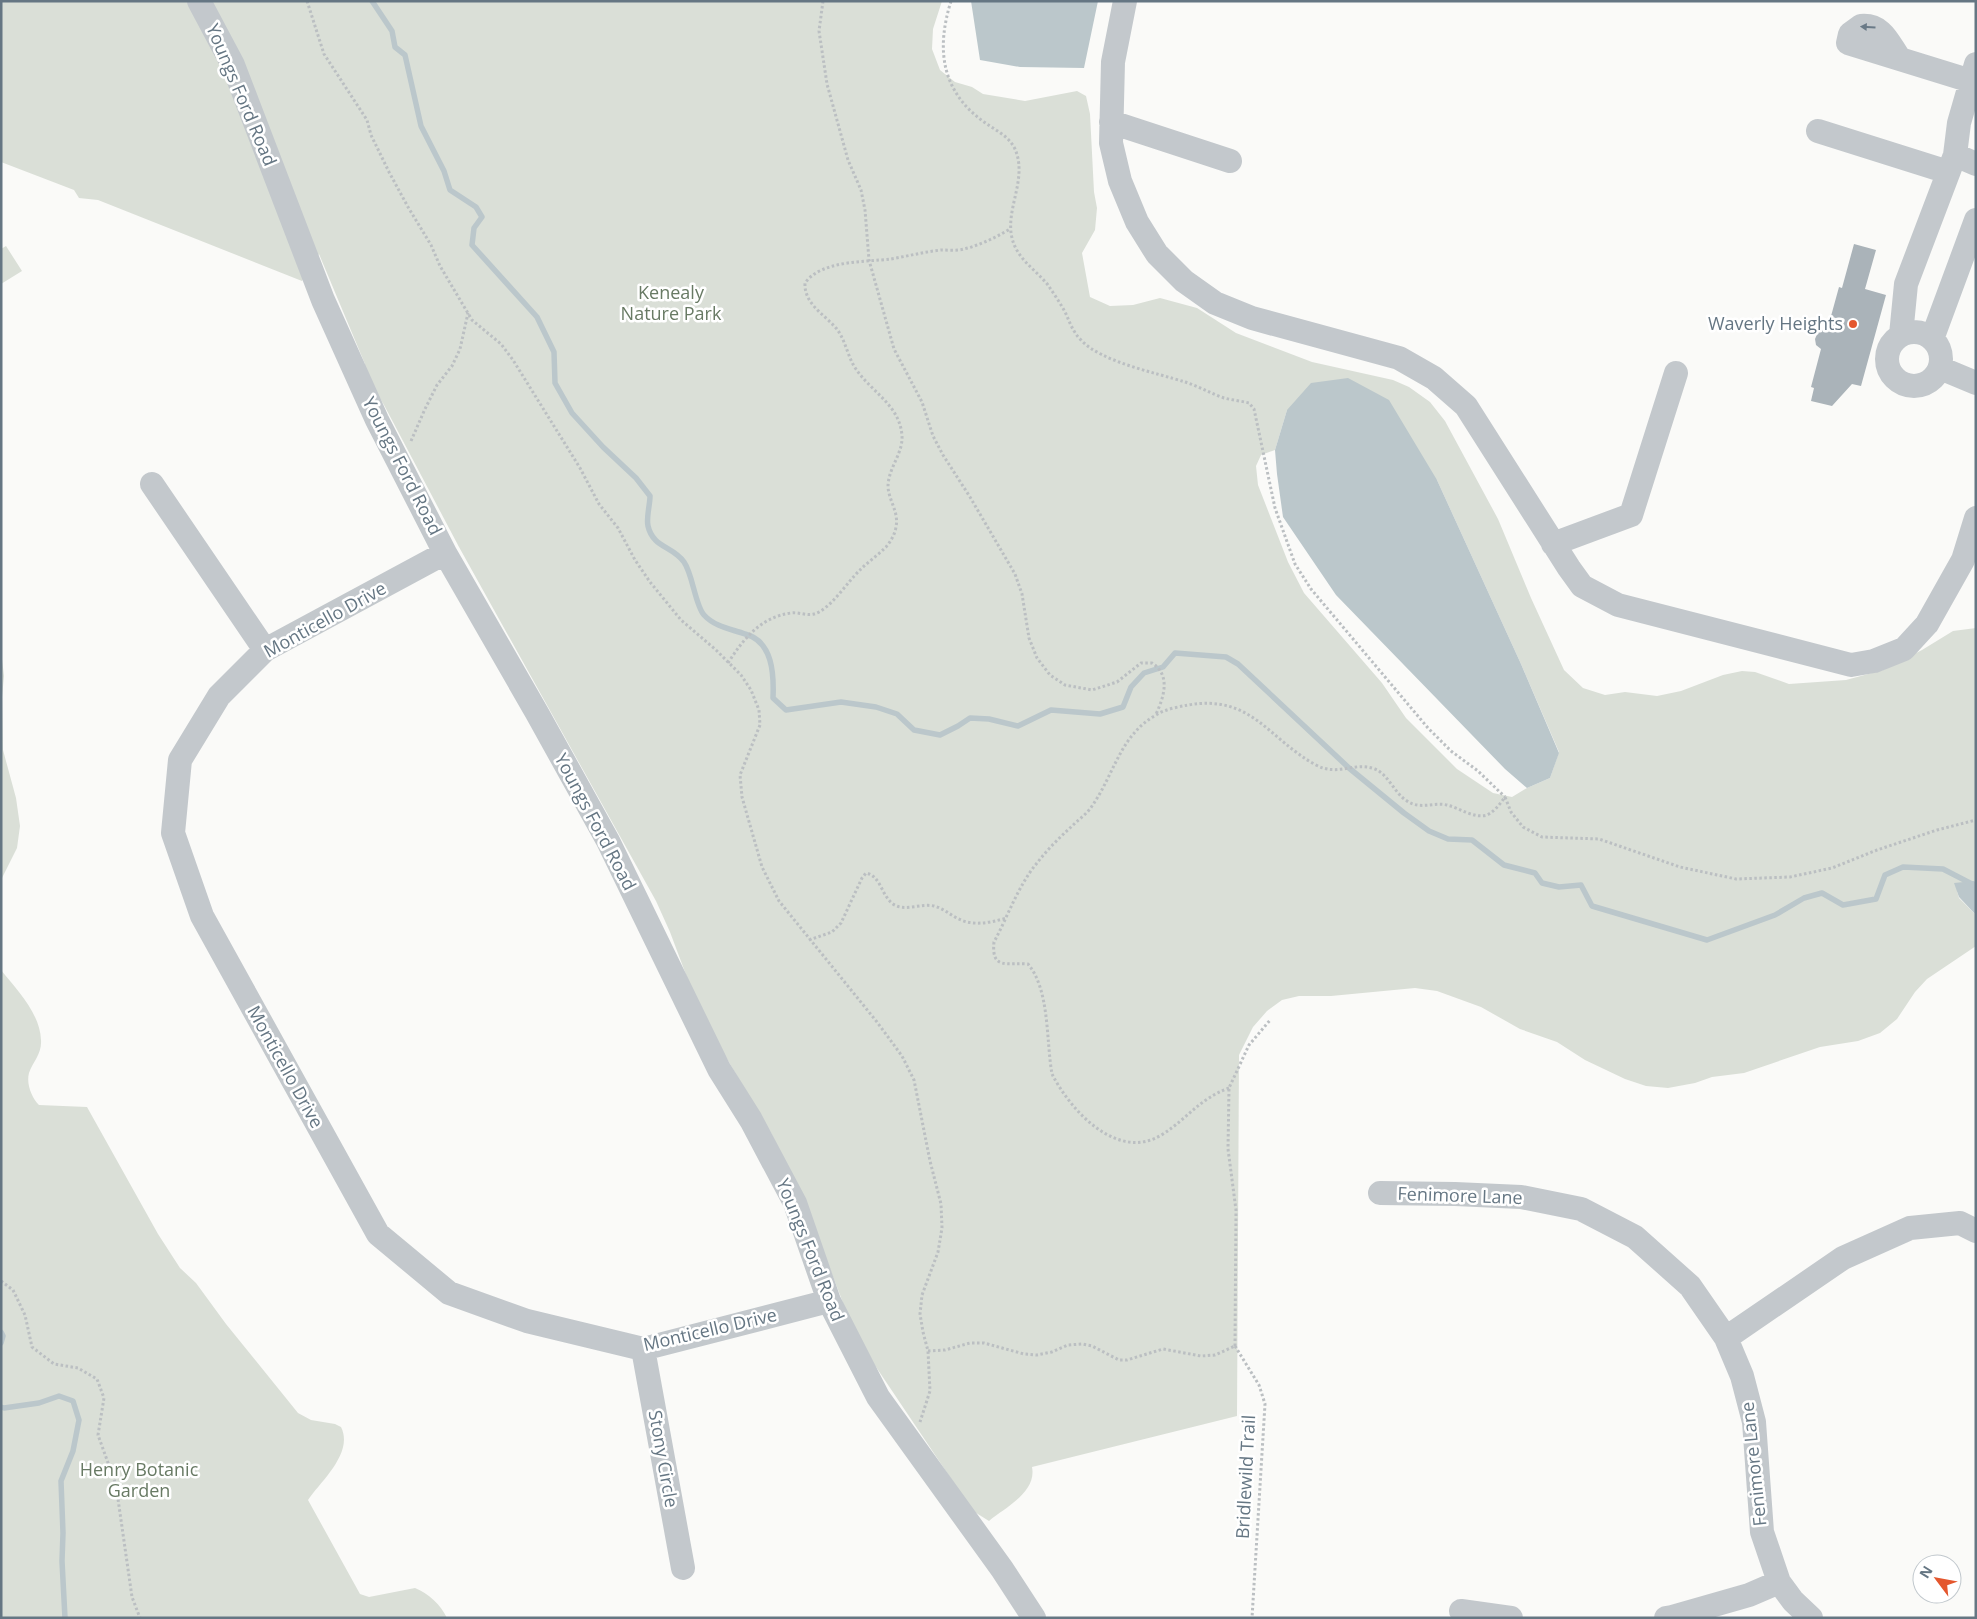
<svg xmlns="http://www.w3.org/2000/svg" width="1977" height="1619" font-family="'Open Sans',sans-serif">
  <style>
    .green { fill: #dadfd7; fill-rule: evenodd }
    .water { fill: #bbc7cb }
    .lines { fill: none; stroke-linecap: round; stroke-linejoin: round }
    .stream { stroke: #bbc7cb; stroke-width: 5.5 }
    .building { fill: #aab3b9 }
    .path { stroke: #bbbfc2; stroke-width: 3; stroke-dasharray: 2.5 2.5; stroke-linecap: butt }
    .minor { stroke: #c3c8cc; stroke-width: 24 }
    .oneway { fill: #6a7a87 }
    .poi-dot { fill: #e4572e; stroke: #fff; stroke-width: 2 }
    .labels { text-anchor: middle; stroke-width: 5; stroke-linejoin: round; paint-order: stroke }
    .street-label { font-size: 18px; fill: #657683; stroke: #fff }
    .park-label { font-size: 18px; fill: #687a64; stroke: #fff }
    .poi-label { font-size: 18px; fill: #657683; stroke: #fff; text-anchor: end }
  </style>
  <rect width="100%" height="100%" fill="#fafaf8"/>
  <!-- green -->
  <path class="green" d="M1 1H942L933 29 932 49 940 70 955 82 972 87 983 94 1025 101 1077 91 1086 96 1090 114 1094 192 1097 208 1095 230 1082 253 1090 297 1110 306 1133 305 1160 298 1197 308 1236 333 1312 362 1393 380 1409 387 1430 402 1445 421 1498 519 1531 598 1564 670 1583 688 1605 695 1625 692 1657 696 1681 691 1723 675 1742 671 1755 672 1789 684 1846 680 1883 670 1922 650 1953 631 1976 628V882L1974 881 1957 891 1959 898 1976 915V946L1927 979 1915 992 1897 1019 1880 1033 1858 1041 1820 1047 1744 1073 1712 1077 1695 1083 1668 1088 1646 1086 1625 1079 1585 1060 1557 1042 1520 1029 1481 1007 1437 991 1415 988 1331 996H1299L1282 1000 1267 1011 1253 1027 1239 1055 1237 1416 1032 1467C1037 1492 1006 1507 989 1521L973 1511 966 1501 874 1364 845 1308 806 1206 771 1133 714 1037 691 988 670 932 656 901 459 547 384 405 365 373V364L319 254 302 281 98 200 79 198 74 190 1 162ZM1287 410 1437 480 1521 664 1559 752 1550 778 1527 788 1512 797 1493 793 1457 769 1406 718 1382 683 1304 593 1288 562 1258 485 1256 466 1261 455 1275 450Z
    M6 246 22 271 1 284V249Z
    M1 651 4 676 2 697 3 750 16 798 20 826 17 848 1 880Z
    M1 970C17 990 40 1013 41 1040 42 1054 33 1061 29 1073 26 1084 32 1098 39 1105L87 1107 158 1234 180 1268 196 1283 226 1324 298 1413 311 1420 335 1424 341 1427C354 1453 321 1481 308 1500L360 1594 369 1597 415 1588C428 1593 441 1605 447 1618H1Z"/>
  <!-- water -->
  <path class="water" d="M971 1H1098L1084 68 1020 67 980 60Z
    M1348 378 1389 400 1437 480 1521 664 1559 753 1550 778 1527 788 1505 769 1336 595 1283 517 1277 474 1275 450 1287 410 1311 383Z
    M1974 881 1976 882V915L1959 897 1954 883Z"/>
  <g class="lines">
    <!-- stream -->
    <path class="stream" d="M372 1 392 31 395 47 405 55 421 126 444 171 450 190 476 207 482 217 474 228 472 245 537 317 554 352 555 383 572 413 603 447 636 478 650 496C650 505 646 518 648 526 653 548 673 546 684 562 693 575 695 605 704 615 715 627 731 629 745 634 773 641 774 675 773 698L786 710 841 702 876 707 897 714 914 730 940 735 958 726 970 718 989 719 1018 726 1051 710 1100 714 1123 707 1131 687 1144 673 1163 667 1175 653 1226 657 1238 664 1349 768 1404 813 1429 831 1448 839 1472 840 1504 865 1535 873 1542 883 1559 887 1581 885 1592 906 1707 940 1775 915 1804 898 1822 893 1843 905 1876 899 1885 875 1903 867 1943 869 1976 886
      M1 1332 3 1336 1 1343
      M1 1407 4 1408 39 1403 59 1396 73 1401 79 1420 73 1451 61 1481 63 1533 62 1561 65 1618"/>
  </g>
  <!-- building -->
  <path class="building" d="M1854 244 1876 250 1865 289 1886 295 1861 386 1852 384 1832 406 1811 401 1814 388 1811 387 1821 349 1816 345 1815 339 1818 332 1828 327 1839 287 1842 288Z"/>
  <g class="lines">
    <!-- path -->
    <path class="path" d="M307 1 324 54 367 120 371 135 389 172 408 207 431 245 440 266 472 320 501 344 513 360 580 468 599 504 618 528 635 560 650 582 681 620 716 650 741 675 751 690 759 710 760 725 740 775 742 797 762 867 779 901 877 1022 902 1056 914 1080 930 1161 941 1204 942 1228 938 1252 922 1295 920 1314 923 1332 928 1351 930 1391 920 1422
      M823 1 819 31 827 84 848 160 861 190 865 210 869 260 894 349 922 402 933 436 943 455 970 497 1015 574 1022 594 1029 638 1037 658 1050 675 1065 685 1092 690 1117 682 1141 663H1152C1171 675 1164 697 1156 714
      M951 1C936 49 941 91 984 122 995 130 1009 136 1015 149 1028 179 1005 209 1012 238 1017 259 1035 269 1048 285 1054 294 1061 304 1066 314 1070 323 1073 332 1081 340 1101 362 1157 373 1185 382 1198 386 1210 393 1224 398 1232 400 1241 401 1249 403L1254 409 1275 508 1295 564 1311 589 1428 728 1451 751 1478 771 1505 797
      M411 441 425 409 437 385 452 366 460 349 468 313
      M728 663C744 638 761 617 791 613 799 612 807 616 814 614 830 610 848 581 860 570 868 562 878 555 886 547 891 541 895 534 896 527 899 512 889 501 888 487 888 468 903 454 902 436 900 404 869 391 854 366 847 354 845 339 836 328 824 314 804 304 805 283 821 260 866 262 891 259 908 256 924 252 941 250 948 250 957 251 964 249 980 245 995 238 1010 229
      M809 940 832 932 841 923 862 878 866 873C881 876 881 895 893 904 904 912 921 903 934 906 942 908 948 913 955 917 972 927 988 923 1007 918
      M1229 1088C1199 1099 1188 1118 1163 1134 1118 1163 1071 1111 1052 1074 1046 1041 1050 990 1028 964 1008 962 991 971 994 942 1008 916 1018 886 1037 863 1047 850 1059 838 1071 827 1078 820 1087 814 1092 806 1114 775 1120 735 1156 715 1165 709 1178 707 1188 705 1252 694 1268 739 1316 765 1338 777 1354 761 1375 769 1389 775 1394 793 1407 801 1420 810 1433 802 1447 805 1460 808 1474 819 1487 815 1495 811 1500 804 1505 797L1511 812 1523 827 1542 837 1599 839 1680 867 1736 879 1790 877 1832 868 1877 850 1937 830 1976 820
      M1 1281 13 1290 25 1315 32 1347 54 1364 78 1368 97 1379 104 1398 98 1435 116 1485 132 1597 140 1618
      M1235 1346 1236 1210 1228 1149 1229 1088 1249 1045 1271 1019
      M1235 1346 1259 1385 1265 1404 1252 1618
      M928 1351 945 1350 970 1343H984L1024 1354 1037 1355 1052 1352 1068 1345 1082 1344 1092 1346 1119 1360H1127L1163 1349 1201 1356 1215 1355 1235 1346"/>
    <!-- minor -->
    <path class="minor" d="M199 1 233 65 323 300 377 420 445 553 537 713 608 841 719 1069 751 1120 795 1203 829 1301 878 1397 1002 1569 1034 1618
      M1125 1 1113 62 1111 143 1120 181 1137 222 1157 254 1184 281 1215 303 1252 318 1399 358 1434 378 1466 406 1569 568 1582 586 1618 605 1851 665 1874 661 1904 649 1927 624 1963 560 1976 518
      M1900 59C1889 44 1883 24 1861 26L1850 34 1848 43 1971 81
      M1976 64 1959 123 1955 155 1976 164
      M1111 122 1230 161
      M1818 131 1948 172
      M1887 359a27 27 0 1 1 54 0a27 27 0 1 1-54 0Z
      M1901 335 1906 284 1955 155
      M1932 339 1976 220
      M1940 368 1976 383
      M152 484 265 650
      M1553 544 1631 515 1676 373
      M445 553 265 650 219 696 180 760 173 833 202 916 378 1234 449 1293 527 1321 643 1349 829 1301
      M1380 1193 1455 1194 1521 1197 1581 1209 1635 1237 1690 1286 1726 1338 1742 1376 1754 1422 1762 1532 1779 1582 1793 1601 1811 1618
      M1726 1338 1843 1258 1910 1228 1960 1223 1976 1231
      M643 1349 683 1568
      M1461 1611 1511 1618
      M1666 1618 1672 1617 1749 1595 1779 1582"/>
  </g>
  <!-- one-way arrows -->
  <defs><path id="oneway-solid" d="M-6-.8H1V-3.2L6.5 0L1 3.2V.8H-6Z" transform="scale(1.25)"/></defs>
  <use class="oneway" href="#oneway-solid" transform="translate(1868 27) rotate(-177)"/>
  <!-- markers -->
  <circle class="poi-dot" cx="1853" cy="324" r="5"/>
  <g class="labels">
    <!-- street labels -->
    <g class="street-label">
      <text transform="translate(241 95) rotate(67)" y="6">Youngs Ford Road</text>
      <text transform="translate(402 466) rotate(63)" y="6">Youngs Ford Road</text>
      <text transform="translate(325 620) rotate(-29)" y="6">Monticello Drive</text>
      <text transform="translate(595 822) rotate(62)" y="6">Youngs Ford Road</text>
      <text transform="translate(285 1067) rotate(61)" y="6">Monticello Drive</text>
      <text transform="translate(1460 1196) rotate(2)" y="6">Fenimore Lane</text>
      <text transform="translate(810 1250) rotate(68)" y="6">Youngs Ford Road</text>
      <text transform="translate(710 1330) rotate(-13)" y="6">Monticello Drive</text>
      <text transform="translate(663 1459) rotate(80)" y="6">Stony Circle</text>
      <text transform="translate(1754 1464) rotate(-96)" y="6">Fenimore Lane</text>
      <text transform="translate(1246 1477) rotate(-87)" y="6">Bridlewild Trail</text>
    </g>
    <!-- park labels -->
    <g class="park-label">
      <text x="671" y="299">Kenealy<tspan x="671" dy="21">Nature Park</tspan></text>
      <text x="139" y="1476">Henry Botanic<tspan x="139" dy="21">Garden</tspan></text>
    </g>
    <!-- poi labels -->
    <g class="poi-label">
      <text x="1843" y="330">Waverly Heights</text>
    </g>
  </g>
  <!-- border -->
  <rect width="1977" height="1619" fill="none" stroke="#657683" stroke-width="5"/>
  <!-- north arrow -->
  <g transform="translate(1937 1579) rotate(302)"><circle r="24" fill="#ffffff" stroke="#c1c8cd"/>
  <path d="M0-4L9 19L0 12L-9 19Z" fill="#e4572e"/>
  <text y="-8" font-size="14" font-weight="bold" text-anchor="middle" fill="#657683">N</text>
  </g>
</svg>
